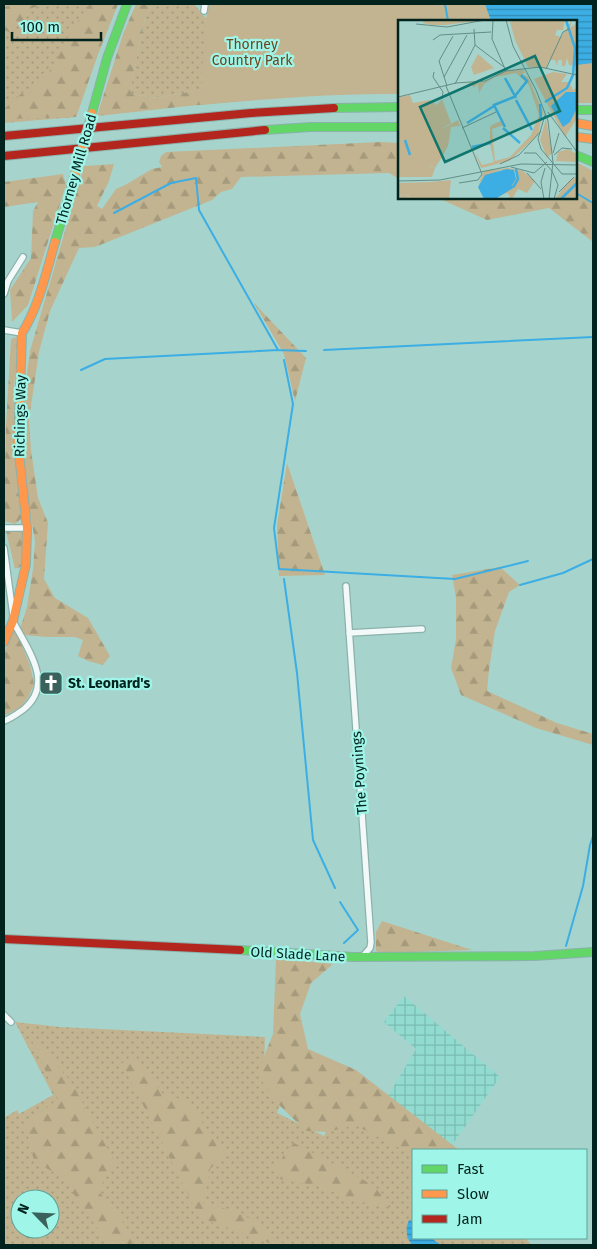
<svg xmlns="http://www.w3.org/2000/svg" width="597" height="1249" font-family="'Fira Sans',sans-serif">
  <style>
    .industrial { fill: url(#industrial-grid) }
    .grass { fill: url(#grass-dots); fill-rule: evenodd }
    .forest { fill: url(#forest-firs) }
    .park { fill: #c2b490 }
    .water { fill: url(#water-rules) }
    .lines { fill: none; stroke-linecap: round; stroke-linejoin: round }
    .stream { stroke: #3caee3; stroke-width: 2 }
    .street-casing { stroke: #8bb1ab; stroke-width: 8 }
    .fast-casing { stroke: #8bb1ab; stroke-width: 10 }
    .slow-casing { stroke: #8bb1ab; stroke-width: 10 }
    .jam-casing { stroke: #8bb1ab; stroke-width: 10 }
    .street { stroke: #f2f9f8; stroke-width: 5.5 }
    .fast { stroke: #63d668; stroke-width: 8 }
    .slow { stroke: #ff974d; stroke-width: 8 }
    .jam { stroke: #b3261e; stroke-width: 8 }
    .slow-bridge-casing { stroke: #8bb1ab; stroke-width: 10; stroke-linecap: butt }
    .slow-bridge { stroke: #ff974d; stroke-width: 8 }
    .labels { text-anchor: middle; stroke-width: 4.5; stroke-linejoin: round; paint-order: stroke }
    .park-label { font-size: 14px; fill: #6c451f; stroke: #9ff5e7 }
    .street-label { font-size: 14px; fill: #00231e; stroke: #9ff5e7 }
    .poi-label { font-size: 14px; font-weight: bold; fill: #00231e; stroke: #9ff5e7; text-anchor: start }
    .inset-river { fill: none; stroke: #3caee3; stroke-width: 2.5 }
    .inset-road { fill: none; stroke: #648d87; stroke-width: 1 }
    .view { fill: #0f766e; fill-opacity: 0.15; stroke: #0f766e; stroke-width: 2.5 }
    .inset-edge { fill: none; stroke: #00231e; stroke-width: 2.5 }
  </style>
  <defs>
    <pattern id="industrial-grid" width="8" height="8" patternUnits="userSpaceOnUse" patternTransform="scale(1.25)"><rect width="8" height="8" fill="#91dbd0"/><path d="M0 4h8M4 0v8" fill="none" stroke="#7bbcb2"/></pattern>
    <pattern id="grass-dots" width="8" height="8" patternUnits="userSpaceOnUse" patternTransform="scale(1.25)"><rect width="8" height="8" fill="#c2b490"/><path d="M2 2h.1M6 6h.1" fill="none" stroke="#a59a7c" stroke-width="1.8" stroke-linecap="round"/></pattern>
    <pattern id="forest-firs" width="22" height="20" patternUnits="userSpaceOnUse" patternTransform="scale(1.25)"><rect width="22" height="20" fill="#c2b490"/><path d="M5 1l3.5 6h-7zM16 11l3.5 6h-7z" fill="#a59a7c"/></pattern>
    <pattern id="water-rules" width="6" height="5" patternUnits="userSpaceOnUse" patternTransform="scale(1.25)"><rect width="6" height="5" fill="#3caee3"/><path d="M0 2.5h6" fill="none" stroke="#308db7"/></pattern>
  </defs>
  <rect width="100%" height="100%" fill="#a6d4cd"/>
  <!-- industrial -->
  <path class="industrial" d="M404 996 500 1077 452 1145 388 1096 416 1049 384 1022Z"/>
  <!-- grass -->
  <path class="grass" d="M4 4H118L98 54 76 117 4 123Z
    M152 4H194L206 18 201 90 154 98 132 94 130 90 145 18Z
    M15 1022 60 1027 265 1037 264 1070 288 1084 277 1113 324 1136 337 1109 413 1150V1238H526L531 1245H4V1118L17 1110 19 1114 53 1095ZM20 1199H50V1229H20Z"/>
  <!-- forest -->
  <path class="forest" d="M16 4H45L44 6C36 7 30 7 25 13L27 19 23 23 18 22 13 25V31L11 33 4 30V6L5 7Z
    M90 4H118L98 54 76 117 4 119V109L22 93 35 87 53 67 61 49 81 16Z
    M136 4H152L145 18 130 90 132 94 154 98 201 90 205 25 209 4 399 94C298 92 197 105 97 116L123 34Z
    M381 142 399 143V179L389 173 241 177 232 189 221 192 212 200 95 247 79 248 50 311 39 352 29 419 31 450 38 498 48 523 44 579 55 598 88 618 110 656 103 665 88 661 78 656 83 640 75 637H47L23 635 20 629 27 607 33 569 35 541 25 483 21 442V420L30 351 84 166 114 164 109 181 97 206 102 209 116 189 125 185 152 169 162 167 159 162 161 156 166 152Z
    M576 162 593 171V242L549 208 487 220 438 198H576Z
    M63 174 66 185 28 305 12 322 10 290 31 258 33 211 38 202 4 207V182Z
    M254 303 306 358 295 401 284 354Z
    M19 336 14 387 16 443 22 518 15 524 4 521 6 425 11 339Z
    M287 463 325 575 279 576 277 525Z
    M23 530 22 566 15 569 6 531Z
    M500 567 520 585 509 592 495 631 489 670 487 691 557 723 593 734V745L536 728 461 695 451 668 456 639V598L452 575Z
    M15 628 30 665 34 684 29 696 21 707 4 716V652Z
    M382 921 472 950 381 953 376 951V932Z
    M276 958 333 964 311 983 300 1014 308 1049 356 1070 459 1150H413V1155L355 1125 327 1132 306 1131 278 1104 257 1074 273 1034Z
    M29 1034 72 1083 115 1163 98 1190 136 1240 129 1245H109L62 1177 34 1161 25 1125 58 1099Z
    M136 1057 163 1094 187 1101 225 1154 210 1169 203 1203 241 1213 285 1245H275L200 1218 122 1063Z
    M294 1143 373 1185 391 1207 354 1202 323 1187 280 1179 271 1168 281 1162 284 1153Z"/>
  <!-- park -->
  <path class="park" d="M209 4H593V103H576V21H400L399 94C333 93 267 99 201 105L205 25Z"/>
  <!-- water -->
  <path class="water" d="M485 4H593V63L576 65V21H491Z
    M409 1220 413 1221V1238H431L441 1245H412C406 1237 405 1229 409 1220Z"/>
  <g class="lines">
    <!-- stream -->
    <path class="stream" d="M445 4 448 21
      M576 193 593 203
      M114 213 171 183 196 178 199 210 278 350
      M324 350 593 337
      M284 360 293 404 274 528 279 569 455 579 528 561
      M81 370 105 359 278 350 306 351
      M284 579 297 673 313 840 335 888
      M520 585 563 573 593 559
      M340 902 358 930 344 943
      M566 946 583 886 590 845 593 836"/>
    <!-- street casing -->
    <g class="street-casing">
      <path id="street" d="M204 11 205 4
        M4 294 8 281 23 257
        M4 330 22 333
        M4 528H27
        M4 548 13 615
        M346 586 371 942 370 948 363 956
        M349 633 422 629
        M4 721C12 718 17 714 24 709 55 683 27 649 13 621
        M4 1015 11 1022"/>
    </g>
    <!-- fast casing -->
    <g class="fast-casing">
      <path id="fast" d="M334 108 400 107
        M576 110H593
        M92 113 107 58 127 4
        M265 130 311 127H400
        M576 155 593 162
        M55 242 75 174
        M240 950 353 957 535 956 593 952"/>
    </g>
    <!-- slow casing -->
    <g class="slow-casing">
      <path id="slow" d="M576 123 593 126
        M576 137 593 139
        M4 642 13 621 26 564 27 528 18 444 22 333C39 306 46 273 55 242"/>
    </g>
    <!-- jam casing -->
    <g class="jam-casing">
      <path id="jam" d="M4 136 251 113 334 108
        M4 156 265 130
        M4 939 240 950"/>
    </g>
    <!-- street -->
    <use href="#street" class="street"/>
    <!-- fast -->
    <use href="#fast" class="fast"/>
    <!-- slow -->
    <use href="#slow" class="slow"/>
    <!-- jam -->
    <use href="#jam" class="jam"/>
    <!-- slow-bridge casing -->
    <g class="slow-bridge-casing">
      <path id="slow-bridge" d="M75 174 92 113"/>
    </g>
    <!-- slow-bridge -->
    <use href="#slow-bridge" class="slow-bridge"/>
  </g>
  <!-- icons -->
  <defs>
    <g id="church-square" transform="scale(1.25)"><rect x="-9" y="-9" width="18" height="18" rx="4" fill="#3a615b" stroke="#9ff5e7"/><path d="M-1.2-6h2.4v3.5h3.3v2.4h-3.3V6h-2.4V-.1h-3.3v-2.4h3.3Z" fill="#fff"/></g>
  </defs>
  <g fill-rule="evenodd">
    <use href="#church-square" x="51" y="683"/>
  </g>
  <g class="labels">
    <!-- park labels -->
    <g class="park-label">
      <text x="252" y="49">Thorney<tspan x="252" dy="16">Country Park</tspan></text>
    </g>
    <!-- street labels -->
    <g class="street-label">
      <text transform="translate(76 169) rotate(-74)" y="5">Thorney Mill Road</text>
      <text transform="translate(20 416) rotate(-89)" y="5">Richings Way</text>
      <text transform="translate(359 773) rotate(-94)" y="5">The Poynings</text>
      <text transform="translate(298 954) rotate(3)" y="5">Old Slade Lane</text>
    </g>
    <!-- poi labels -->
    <g class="poi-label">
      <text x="68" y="688">St. Leonard's</text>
    </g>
  </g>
  <!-- overview -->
  <g transform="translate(398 20)">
    <rect width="179" height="179" fill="#a6d4cd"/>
    <path d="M26 0H86L47 5H34L25 3ZM124 0H167L165 10H159L157 15 163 17 174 0 172 8 179 3V46L171 45 169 38 167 46H164V40H160L159 46 157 40H151L148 48 130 47 112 2ZM12 75 15 83 32 80 39 85 44 79 53 103 46 107 49 112 47 132 37 148 32 146 27 152H0V83L2 77ZM53 160 51 179H0L4 174 11 177 32 162Z" fill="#c2b490"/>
    <path d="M130 0 153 1 115 3 119 6 120 12 116 6 120 20 131 21 122 26 128 40 151 48 130 47 117 20 112 2ZM126 50 127 53 123 54 130 57 145 92 140 115 111 141 83 148 76 131 84 145 96 142 92 124V107L94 105 103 101 106 105 94 109 97 141 112 137 133 115 141 95 131 65 118 53 97 57 86 64 81 73 80 64 76 67 69 63 86 62 107 51ZM148 99 154 133 149 138 142 120ZM60 100 62 106 53 107 50 126 41 141 47 125V107ZM35 118 30 146 37 148 34 157H0V148L7 152H16L11 151 13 145H30ZM170 129 179 134V142L158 141 160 132ZM110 148 125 151 137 161 129 173 120 169 114 179H109L112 176 109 173 93 179 113 167 118 158 117 151 102 150 86 158 80 165 86 151ZM32 162 16 178 4 174 0 178 1 163Z" fill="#c2b490"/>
    <path d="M80 34 96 48 76 55 73 47ZM155 52 169 54 163 62H171L175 70 179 67V98L167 117 136 59ZM179 156V179H157L171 161Z" fill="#c2b490"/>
    <path d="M168 72H179V88L172 102 165 107 153 86ZM109 149 116 150 118 159 113 167 93 179H86L80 167 87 155Z" fill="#3caee3"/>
    <path class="inset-river" d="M107 58 118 78M117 76 129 61 123 55M118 80 134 110M147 82 169 68 175 55 177 28 168 0M142 84 143 100M69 103 96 86M107 107 96 85 116 77M105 108 122 123M7 120 12 135M74 127 93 123M95 179 116 166 120 159 118 149M163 179 179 163"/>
    <path class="inset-road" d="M95 0 94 19 108 51M108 0 115 26 138 70 150 101 155 142 151 179M18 4 49 7 87 0M35 20 42 15 93 12M77 25 106 47M148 49 165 12 171 9M36 52 35 57 45 72 44 79M46 57 69 15M57 64 77 25 76 9M48 66 84 154 80 160 61 163M49 66 41 41 55 16M0 77 58 63 87 61 108 51 142 47 179 55M150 92 179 132M147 95 140 119 143 129 164 154H179M64 108 98 92M126 133H138L154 151 160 165 156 179M155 133 161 113M156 135 164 128 174 129M102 144 121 135 143 111M113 147 136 153 149 142M129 153 143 169M0 161 42 160 123 144 179 145M161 172 176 157M146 179 143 162 147 148"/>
    <path class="view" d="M137 36 162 91 47 142 22 87Z"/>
    <rect width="179" height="179" class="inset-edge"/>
  </g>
  <!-- border -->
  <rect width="597" height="1249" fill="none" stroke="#00231e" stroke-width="10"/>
  <!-- legend -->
  <rect x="412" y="1149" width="175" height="90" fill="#9ff5e7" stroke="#5fa197"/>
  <rect x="422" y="1165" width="25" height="8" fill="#63d668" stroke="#5fa197"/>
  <text x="457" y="1174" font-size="15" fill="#00231e">Fast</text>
  <rect x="422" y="1190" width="25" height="8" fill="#ff974d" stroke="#5fa197"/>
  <text x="457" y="1199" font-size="15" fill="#00231e">Slow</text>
  <rect x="422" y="1215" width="25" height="8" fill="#b3261e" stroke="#5fa197"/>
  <text x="457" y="1224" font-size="15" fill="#00231e">Jam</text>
  <!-- north arrow -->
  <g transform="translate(35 1214) rotate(294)"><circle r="24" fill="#9ff5e7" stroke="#5fa197"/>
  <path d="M0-4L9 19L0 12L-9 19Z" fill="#3a615b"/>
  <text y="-8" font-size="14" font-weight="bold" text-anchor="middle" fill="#00231e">N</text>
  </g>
  <!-- scale -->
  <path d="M12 32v8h89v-8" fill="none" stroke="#00231e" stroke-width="2.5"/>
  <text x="20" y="32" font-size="15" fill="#00231e" stroke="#9ff5e7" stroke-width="4" paint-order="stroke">100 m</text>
</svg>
